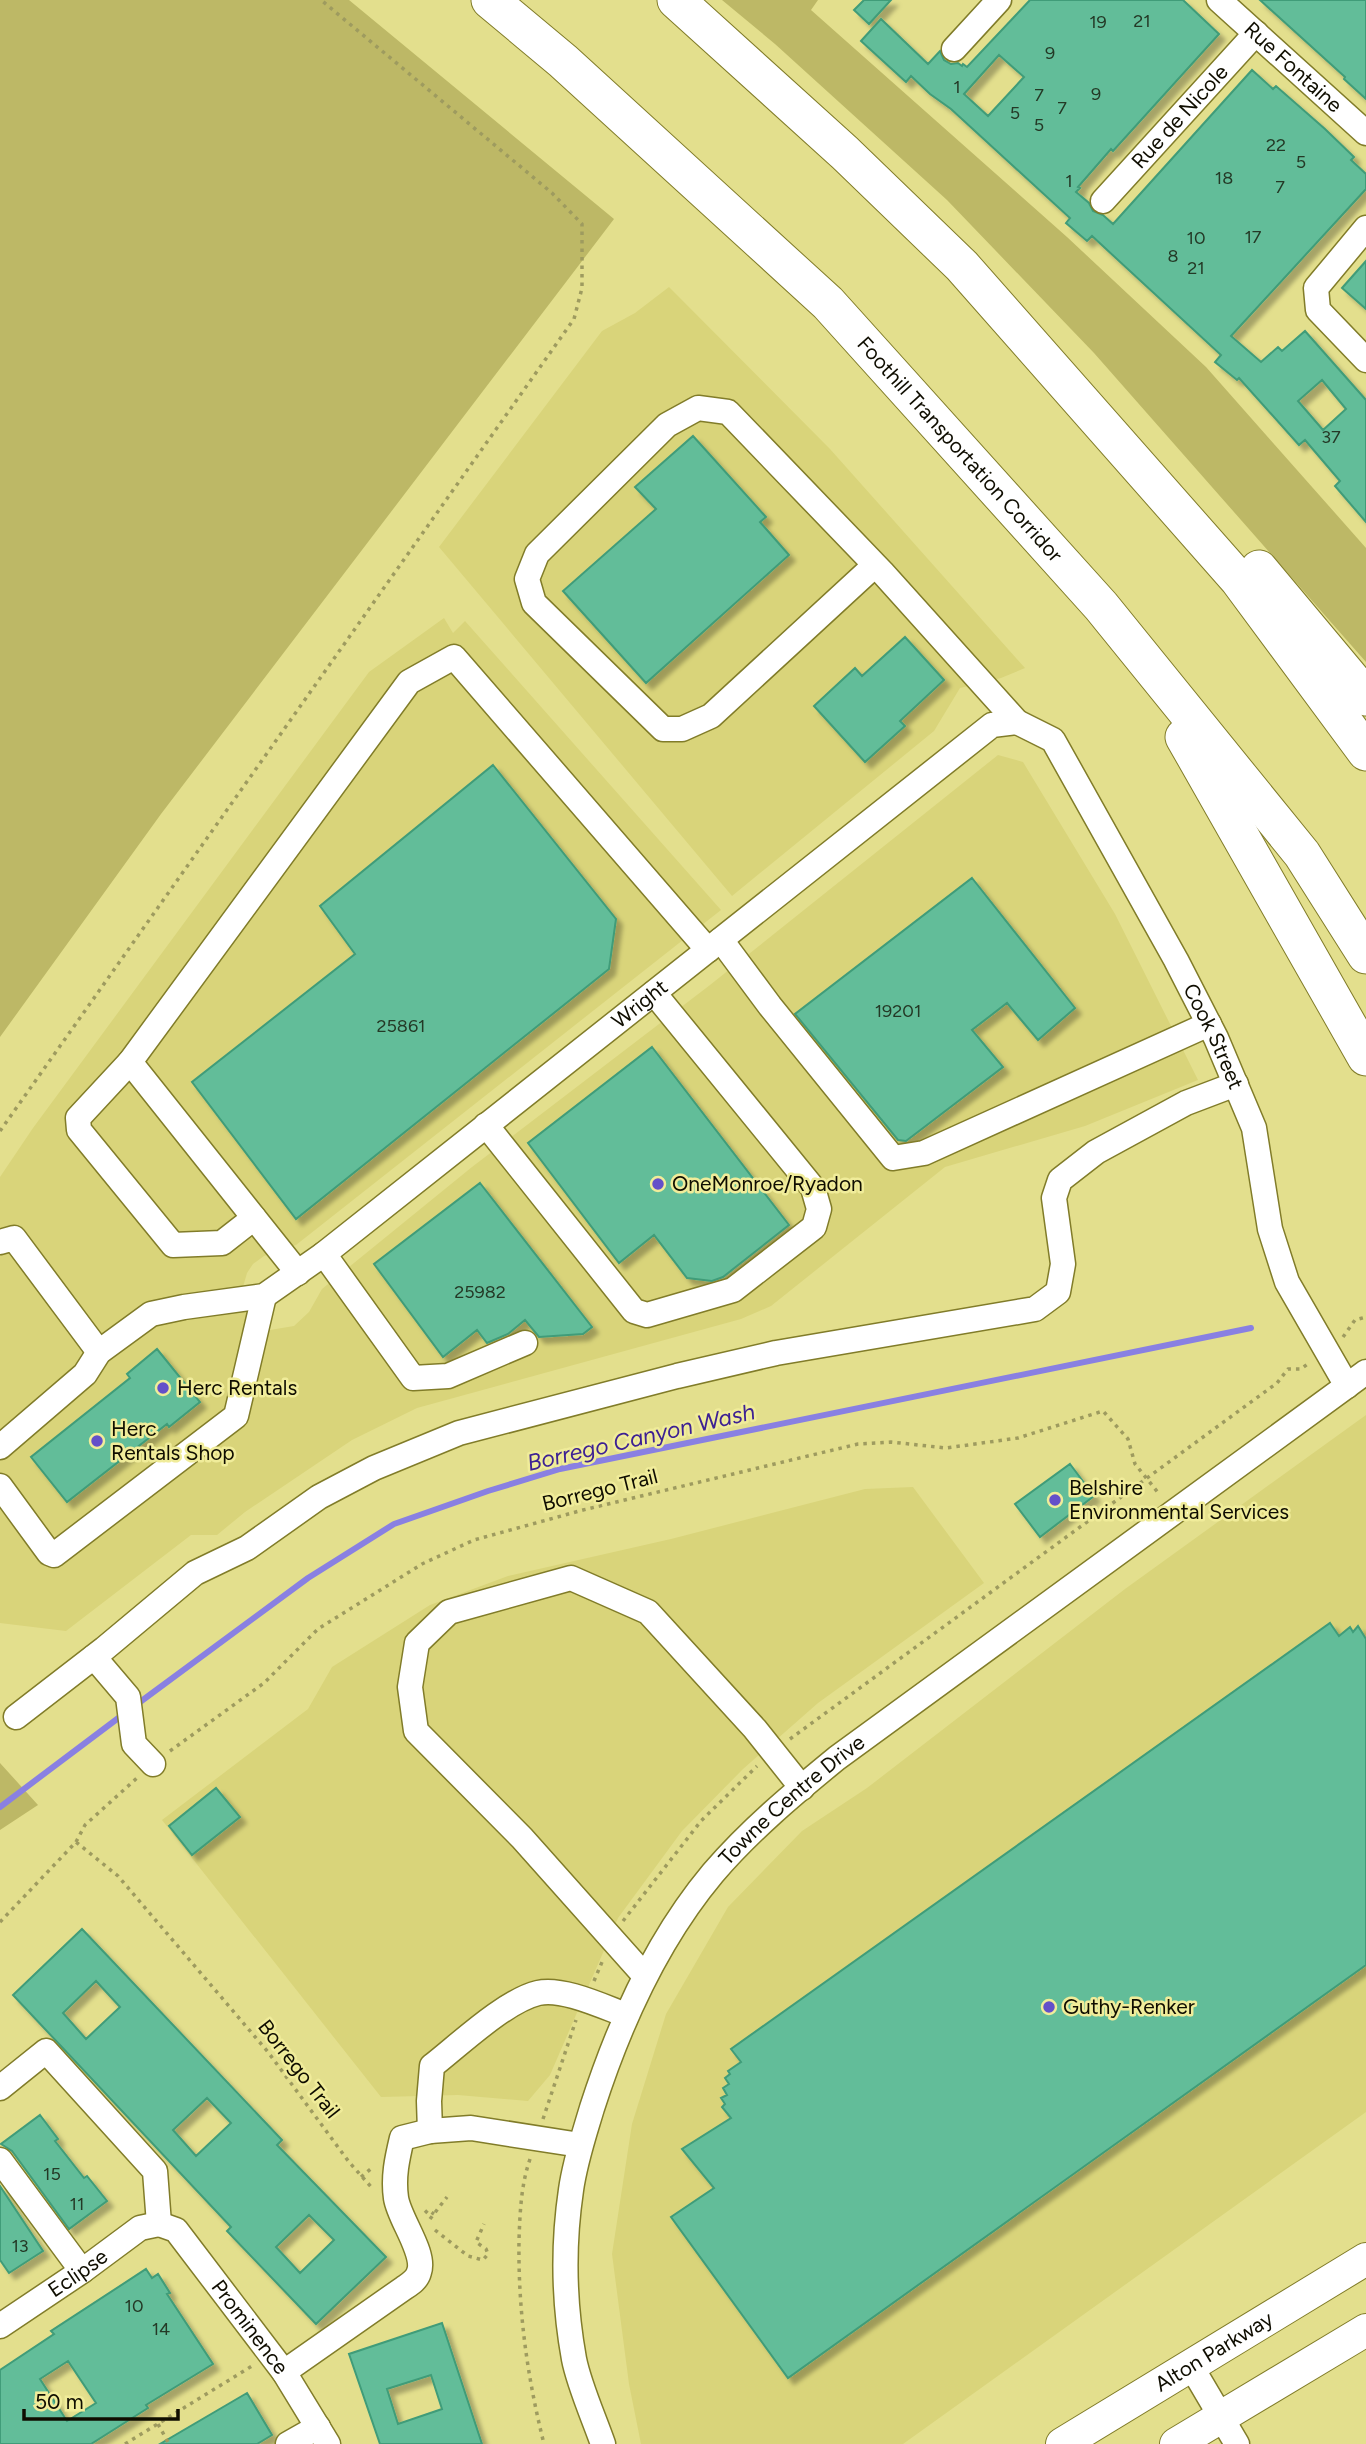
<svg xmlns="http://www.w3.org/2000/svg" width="1366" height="2444" font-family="Figtree,sans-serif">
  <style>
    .built { fill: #d9d47a }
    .green { fill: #bdb866 }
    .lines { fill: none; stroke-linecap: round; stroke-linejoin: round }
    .stream { stroke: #8980e2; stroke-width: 6 }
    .building { fill: #62bd99; stroke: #3f9c79; stroke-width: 2; fill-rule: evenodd; filter: url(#shadow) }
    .minor-casing { stroke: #817c29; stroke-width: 27 }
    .major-casing { stroke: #817c29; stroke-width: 34 }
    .highway-casing { stroke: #817c29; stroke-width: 39 }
    .path { stroke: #9e9b5f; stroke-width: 3.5; stroke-dasharray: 3.5 5; stroke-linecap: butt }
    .minor { stroke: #fff; stroke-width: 24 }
    .major { stroke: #fff; stroke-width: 32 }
    .highway { stroke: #fff; stroke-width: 37 }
    .poi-dot { fill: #6450c9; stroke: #f0ec9a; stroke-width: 2.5 }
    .labels { text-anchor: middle; stroke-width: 5; stroke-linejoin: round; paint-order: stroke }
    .number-label { font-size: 18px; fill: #243926 }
    .street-label { font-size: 21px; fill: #0f0d00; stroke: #f0ec9a }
    .poi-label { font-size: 21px; fill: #0f0d00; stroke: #f0ec9a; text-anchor: start }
    .water-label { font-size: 23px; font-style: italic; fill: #3d2193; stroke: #f0ec9a }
  </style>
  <defs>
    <filter id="shadow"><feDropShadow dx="6" dy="6" stdDeviation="2" flood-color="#0004"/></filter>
  </defs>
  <rect width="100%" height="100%" fill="#e3df8d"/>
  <!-- built -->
  <path class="built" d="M669 287 830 449 1025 668 1001 678 960 688 934 731 732 896 439 547 602 331 635 313Z
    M444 618 453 633 465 621 721 910 296 1245 264 1256 253 1264 247 1273 241 1294 243 1305 248 1315 260 1327 270 1330 294 1326 309 1312 322 1289 472 1167 710 985 998 755 1023 762 1115 914 1198 1080 1085 1126 945 1167 771 1306 741 1319 417 1408 352 1440 245 1512 217 1535H191L66 1631 0 1623V1177L33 1128 369 672Z
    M1366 1415V2112L903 2444H641L629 2384 612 2254 632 2124 666 2014 728 1907 802 1831 867 1788 1125 1589Z
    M913 1487 984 1583 818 1703 743 1769 682 1831 618 1918 550 2075 528 2101 458 2095 381 2097 162 1820 308 1709 332 1667 430 1605 508 1576 671 1539 865 1489Z"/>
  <!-- green -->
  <path class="green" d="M0 0H349L614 219 161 814 0 1037Z
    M722 0H818L811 10 1067 237 1206 367 1366 548V662L1094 353 947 200 775 44Z
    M0 1763 38 1805 0 1830Z"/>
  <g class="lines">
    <!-- stream -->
    <path class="stream" d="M136 1705 308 1578 394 1524 488 1491 560 1469 1251 1328
      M0 1807 125 1713"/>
  </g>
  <!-- building -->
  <path class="building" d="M864 0H891L869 24 854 10Z
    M1030 0H1183L1219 34 1113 151 1111 149 1078 187 1080 188 1076 192 1089 203 1093 211 1103 215 1113 224 1252 70 1273 89 1276 86 1325 129 1354 157 1351 160 1366 174V189L1231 336 1261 362 1278 347 1282 351 1305 331 1366 400V522L1335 486 1340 481 1305 440 1299 445 1239 378 1237 380 1215 362 1221 355 1092 236 1087 241 1066 223 1070 218 951 109 930 94 911 76 906 82 861 41 881 19 928 64 940 51 944 60 951 64 958 63 962 66 963 64 967 67ZM999 55 1024 77 988 116 964 94ZM1322 380 1346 409 1323 430 1298 401Z
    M1260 0H1366V99L1344 79 1345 77Z
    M1366 261V309L1342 288Z
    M693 436 766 517 760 522 789 555 646 683 563 591 656 509 635 487Z
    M905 637 944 680 900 721 905 726 865 762 814 706 855 668 862 676Z
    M493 765 616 919 609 969 296 1219 192 1082 355 954 320 906Z
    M972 878 1075 1008 1038 1040 1007 1003 972 1030 1003 1067 906 1141 898 1140 795 1014Z
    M652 1047 789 1225 723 1277 712 1281 687 1278 654 1235 619 1263 528 1143Z
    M480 1183 592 1327 583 1334 539 1337 525 1320 508 1334 487 1343 477 1330 443 1357 374 1264Z
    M157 1349 200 1402 169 1427 167 1424 67 1502 31 1457 130 1378 127 1374Z
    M1070 1464 1094 1496 1040 1537 1015 1504Z
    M1330 1623 1339 1636 1350 1627 1353 1632 1358 1626 1366 1639V1965L788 2378 671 2217 714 2188 682 2149 731 2118 722 2107 725 2104 721 2098 727 2095 723 2088 729 2084 725 2078 730 2074 728 2071 741 2062 731 2049Z
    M216 1788 240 1817 192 1855 169 1826Z
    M82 1929 282 2140 277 2145 386 2257 316 2324 227 2231 231 2227 13 1995ZM96 1981 120 2007 86 2039 63 2013ZM207 2098 231 2123 196 2156 173 2130ZM309 2215 334 2240 300 2273 276 2247Z
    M40 2115 58 2139 55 2141 84 2178 87 2176 107 2201 69 2229 12 2151 1 2144Z
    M0 2186 43 2251 9 2273 0 2260Z
    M146 2269 152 2278 158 2274 170 2293 167 2294 213 2364 146 2405 148 2408 91 2444H0V2370L54 2334 51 2331ZM68 2361 96 2403 67 2421 40 2379Z
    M442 2323 482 2444H380L349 2354ZM431 2375 442 2409 398 2424 387 2389Z
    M247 2393 272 2435 257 2444H160Z"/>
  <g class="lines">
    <!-- minor casing -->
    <g class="minor-casing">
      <g id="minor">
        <path id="s1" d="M1219 0 1366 133"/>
        <path d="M954 49 999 0"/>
        <path id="s2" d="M1103 201 1256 33"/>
        <path d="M1366 228 1316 288 1318 310 1366 360"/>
        <path id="s3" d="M875 565 711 716 682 729H663L534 603 527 579 537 554 667 425 698 408 728 412 882 572 1017 722 1053 740 1176 960 1216 1038 1254 1128 1270 1229 1287 1282 1347 1386"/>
        <path d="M721 940 770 1006 893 1158 924 1153 1209 1024"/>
        <path d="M130 1062 298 1273"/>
        <path d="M486 1125 634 1311 647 1315 733 1290 814 1227 819 1209 813 1188 654 993"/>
        <path d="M254 1218 222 1243 173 1245 79 1130 78 1118 130 1062 409 682 454 657 708 950"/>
        <path d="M0 1242 14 1238 99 1352"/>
        <path d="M324 1254 413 1378 448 1376 525 1343"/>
        <path id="s4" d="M0 1447 85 1374 99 1352 151 1314 184 1307 264 1296 324 1254 992 725 1017 722"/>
        <path d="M0 1486 49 1553 54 1555 236 1416 264 1296"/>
        <path d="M94 1657 128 1697 134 1744 153 1764"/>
        <path d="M16 1717 104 1649 195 1573 247 1548 319 1497 374 1468 459 1433 677 1376 776 1353 1035 1309 1058 1292 1063 1264 1054 1198 1060 1180 1096 1152 1186 1103 1236 1084"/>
        <path d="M645 1976 522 1838 416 1731 410 1687 417 1643 449 1612 571 1578 648 1612 755 1729 802 1788"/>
        <path d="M0 2088 46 2051 155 2171 159 2224"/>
        <path d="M430 2131 429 2101 432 2066C459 2045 505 2001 538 1993 562 1987 604 2007 626 2015"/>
        <path d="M0 2160 82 2271"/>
        <path id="s5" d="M159 2224 176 2230 284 2372 328 2444"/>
        <path id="s6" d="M0 2326 82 2271 140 2228 159 2224"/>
        <path d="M1191 2366 1237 2444"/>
        <path d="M284 2372 404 2288C410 2284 417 2280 419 2272 426 2253 399 2219 396 2198 393 2177 397 2159 402 2138L430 2131 471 2128 580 2145"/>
        <path d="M288 2444 318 2427"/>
        <path id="s7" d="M603 2444C594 2418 579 2385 574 2359 564 2304 563 2244 571 2190 575 2161 584 2135 592 2108 619 2024 656 1941 713 1873 750 1830 793 1794 837 1758L1366 1372"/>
      </g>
    </g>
    <!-- major casing -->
    <g class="major-casing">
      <g id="major">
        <path id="s8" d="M1062 2444 1366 2259"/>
        <path d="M1176 2444 1366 2330"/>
      </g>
    </g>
    <!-- highway casing -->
    <g class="highway-casing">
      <g id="highway">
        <path id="s9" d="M490 0 563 61 828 303 1101 606 1302 854 1366 955"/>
        <path d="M676 0 845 153 962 266 1238 579 1366 752"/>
        <path d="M1259 569 1366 697"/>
        <path d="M1184 737 1366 1057"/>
      </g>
    </g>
    <!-- path -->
    <path class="path" d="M0 1131 574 319 582 288V224L552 193 321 0
      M1343 1337 1355 1320 1366 1317
      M790 1739 1277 1383 1288 1369H1301L1309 1363
      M170 1751 264 1683 318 1629 422 1564 474 1540 583 1510 858 1444 891 1442 946 1448 1018 1438 1103 1411 1128 1439 1135 1464 1160 1495
      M76 1842 85 1825 137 1778
      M623 1921 701 1821 757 1766
      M0 1922 76 1842 118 1876 268 2052 349 2162 373 2189
      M594 1981 602 1962
      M543 2119 576 2020
      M530 2159C521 2185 520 2212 519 2240 518 2310 527 2376 544 2444
      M361 2177 373 2167
      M425 2213 428 2210 434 2214
      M430 2219 447 2197
      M435 2230 468 2256 483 2260 488 2254 486 2249 476 2242 484 2224
      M158 2424 169 2444
      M125 2444 252 2366"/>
    <!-- minor -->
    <use href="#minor" class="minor"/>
    <!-- major -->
    <use href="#major" class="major"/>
    <!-- highway -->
    <use href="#highway" class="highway"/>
  </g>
  <!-- markers -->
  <g class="poi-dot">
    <circle cx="658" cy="1184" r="7"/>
    <circle cx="163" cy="1388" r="7"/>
    <circle cx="97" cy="1441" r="7"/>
    <circle cx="1055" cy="1500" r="7"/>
    <circle cx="1049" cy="2007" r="7"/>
  </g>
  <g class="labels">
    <!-- number labels -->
    <g class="number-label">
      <text x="1142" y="27">21</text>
      <text x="1098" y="28">19</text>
      <text x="1050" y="59">9</text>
      <text x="957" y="93">1</text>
      <text x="1096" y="100">9</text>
      <text x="1039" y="101">7</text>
      <text x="1062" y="114">7</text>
      <text x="1015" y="119">5</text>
      <text x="1039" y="131">5</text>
      <text x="1276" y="151">22</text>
      <text x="1301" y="168">5</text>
      <text x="1224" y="184">18</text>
      <text x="1069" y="187">1</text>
      <text x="1280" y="193">7</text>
      <text x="1253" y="243">17</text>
      <text x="1196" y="244">10</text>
      <text x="1173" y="262">8</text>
      <text x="1196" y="274">21</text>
      <text x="1331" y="443">37</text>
      <text x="898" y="1017">19201</text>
      <text x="401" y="1032">25861</text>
      <text x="480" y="1298">25982</text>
      <text x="52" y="2180">15</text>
      <text x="77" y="2210">11</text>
      <text x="20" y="2252">13</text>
      <text x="134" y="2312">10</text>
      <text x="161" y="2335">14</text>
    </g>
    <!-- street labels -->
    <g class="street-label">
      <text dy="7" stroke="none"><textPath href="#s1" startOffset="100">Rue Fontaine</textPath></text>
      <text dy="7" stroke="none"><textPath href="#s2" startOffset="114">Rue de Nicole</textPath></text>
      <text dy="7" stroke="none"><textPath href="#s9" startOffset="651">Foothill Transportation Corridor</textPath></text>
      <text dy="7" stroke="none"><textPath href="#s4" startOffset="793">Wright</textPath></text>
      <text dy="7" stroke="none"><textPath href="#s3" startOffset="1556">Cook Street</textPath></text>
      <text transform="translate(600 1490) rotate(-14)" y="7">Borrego Trail</text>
      <text dy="7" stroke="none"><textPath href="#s7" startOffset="718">Towne Centre Drive</textPath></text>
      <text transform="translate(299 2069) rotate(52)" y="7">Borrego Trail</text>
      <text dy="7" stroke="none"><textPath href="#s6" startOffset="94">Eclipse</textPath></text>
      <text dy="7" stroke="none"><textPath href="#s5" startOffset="140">Prominence</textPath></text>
      <text dy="7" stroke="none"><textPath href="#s8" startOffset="178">Alton Parkway</textPath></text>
    </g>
    <!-- poi labels -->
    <g class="poi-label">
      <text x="672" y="1191">OneMonroe/Ryadon</text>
      <text x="177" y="1395">Herc Rentals</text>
      <text x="111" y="1436">Herc<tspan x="111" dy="24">Rentals Shop</tspan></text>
      <text x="1069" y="1495">Belshire<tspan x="1069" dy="24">Environmental Services</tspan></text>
      <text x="1063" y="2014">Guthy-Renker</text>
    </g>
    <!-- water labels -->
    <g class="water-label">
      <text transform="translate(641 1437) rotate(-13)" y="8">Borrego Canyon Wash</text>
    </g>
  </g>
  <!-- scale -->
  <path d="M24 2409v10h154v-10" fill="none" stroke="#0f0d00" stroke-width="3.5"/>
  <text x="35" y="2409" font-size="21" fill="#0f0d00" stroke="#f0ec9a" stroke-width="5" paint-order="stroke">50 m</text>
</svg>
